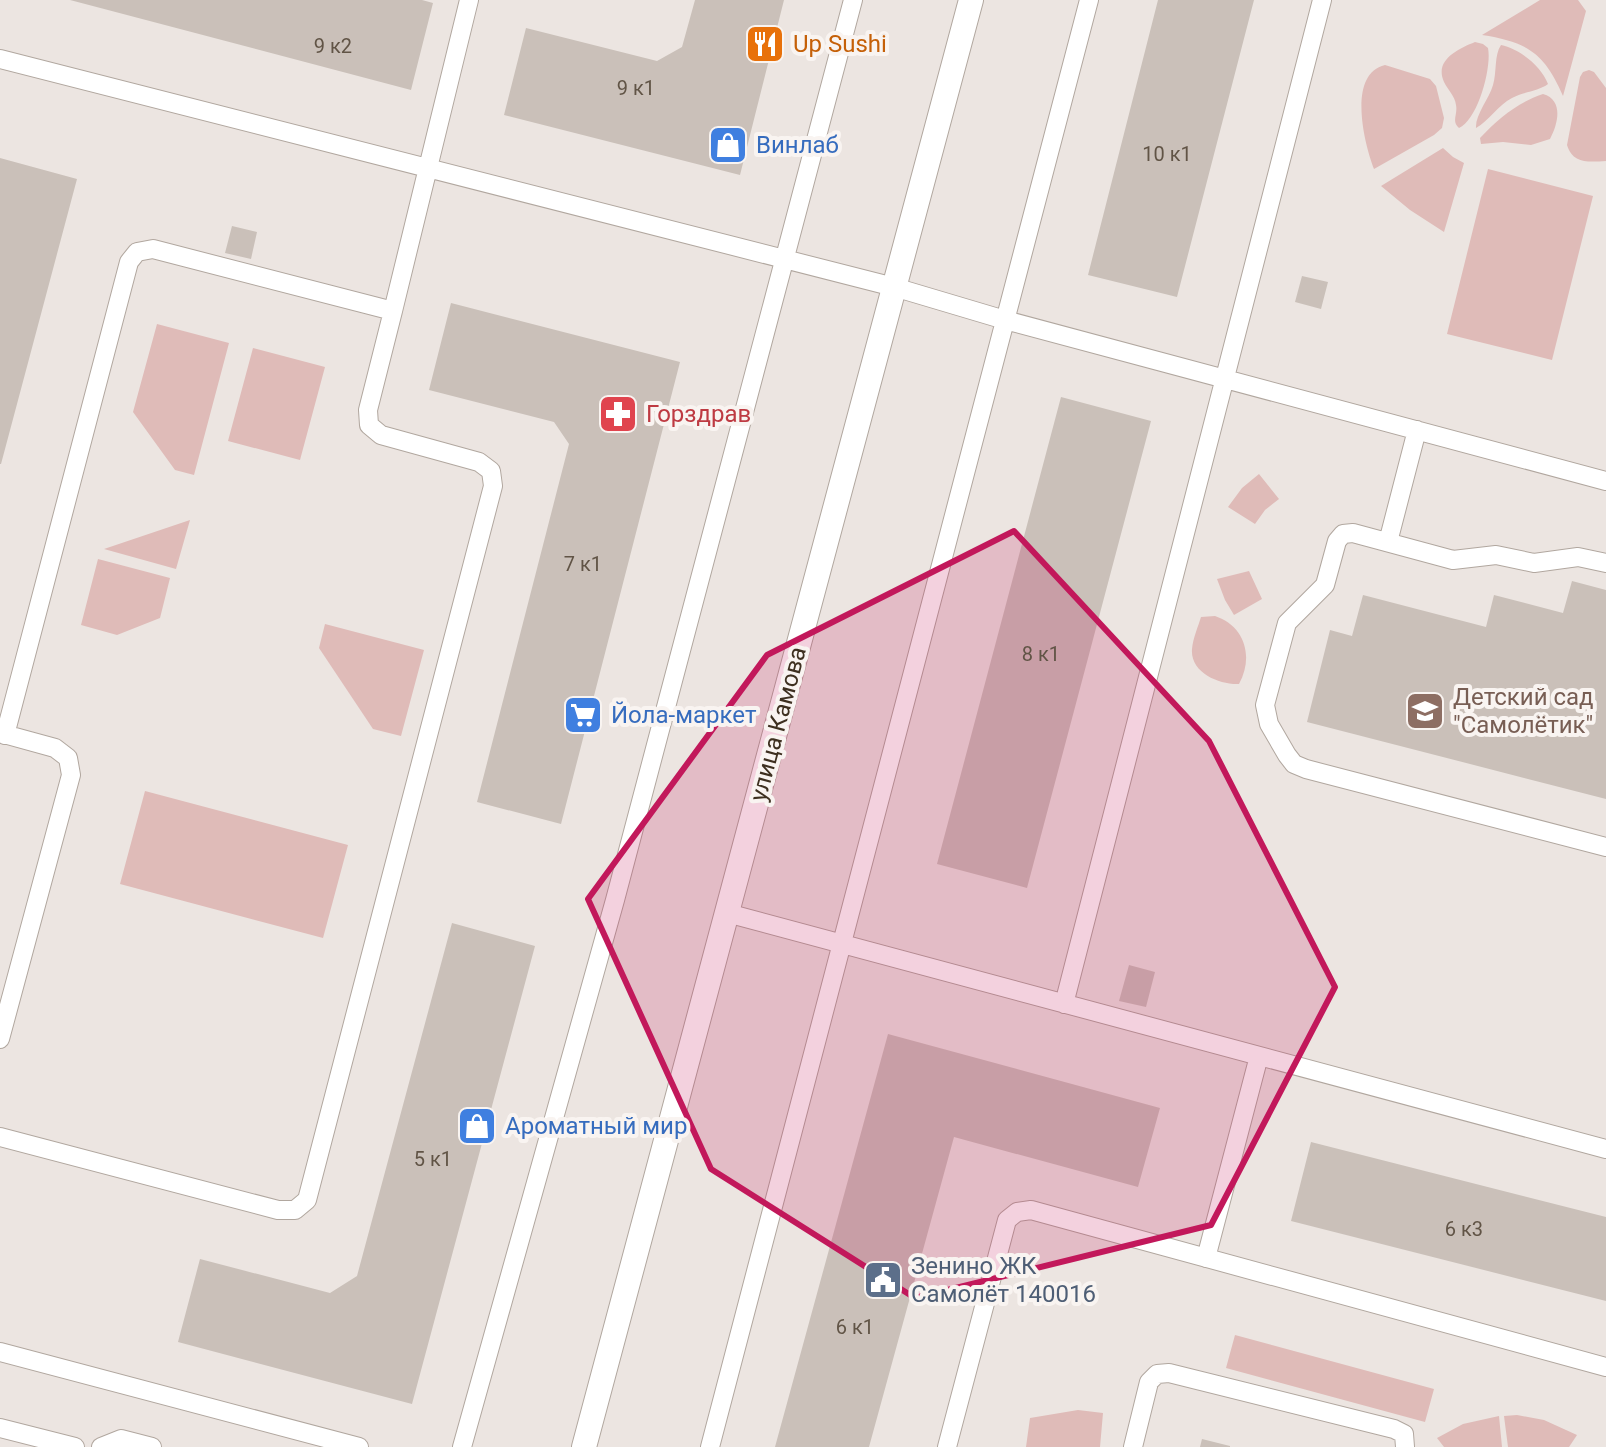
<svg xmlns="http://www.w3.org/2000/svg" width="1606" height="1447" font-family="Roboto,sans-serif">
  <style>
    .green { fill: #dfbbb8 }
    .building { fill: #cac0b9 }
    .lines { fill: none; stroke-linecap: round; stroke-linejoin: round }
    .service-casing { stroke: #b1a79f; stroke-width: 20 }
    .minor-casing { stroke: #b1a79f; stroke-width: 26 }
    .service { stroke: #fff; stroke-width: 18 }
    .minor { stroke: #fff; stroke-width: 24 }
    .marked { fill: #c2185b; fill-opacity: 0.2; stroke: #c2185b; stroke-width: 6; stroke-linejoin: round }
    .labels { text-anchor: middle; stroke-width: 8; stroke-linejoin: round; paint-order: stroke }
    .number-label { font-size: 20px; fill: #615446 }
    .food-label { font-size: 24px; fill: #c56008; stroke: #f9f4f1; text-anchor: start }
    .shop-label { font-size: 24px; fill: #366cbe; stroke: #f9f4f1; text-anchor: start }
    .health-label { font-size: 24px; fill: #be3a42; stroke: #f9f4f1; text-anchor: start }
    .education-label { font-size: 24px; fill: #785e54; stroke: #f9f4f1; text-anchor: start }
    .street-label { font-size: 24px; fill: #3e3020; stroke: #f9f4f1 }
    .service-label { font-size: 24px; fill: #4e5e75; stroke: #f9f4f1; text-anchor: start }
  </style>
  <rect width="100%" height="100%" fill="#ece5e1"/>
  <!-- green -->
  <path class="green" d="M1540 0H1578L1586 11 1563 96C1545 54 1528 42 1482 35Z
    M1475 42 1483 44 1488 48C1492 67 1478 120 1459 128 1451 121 1458 115 1456 105 1455 96 1448 90 1444 82 1434 60 1458 49 1475 42Z
    M1501 45C1520 49 1541 66 1548 84 1539 91 1523 92 1512 98 1498 105 1489 121 1476 128 1475 115 1489 99 1493 85 1497 72 1494 55 1501 45Z
    M1385 65 1430 79 1436 86 1444 118 1442 128 1434 135 1374 169C1364 143 1347 74 1385 65Z
    M1589 70 1594 72 1606 88V161C1588 162 1573 164 1567 145L1580 77 1583 72Z
    M1543 94C1564 100 1558 124 1550 139L1531 145 1503 142 1481 144 1480 138C1499 118 1517 103 1543 94Z
    M1443 148 1453 157 1464 163 1444 232 1410 210 1381 186Z
    M1488 169 1593 196 1552 360 1447 334Z
    M157 324 229 343 194 475 175 470 133 412Z
    M253 348 325 367 300 460 228 441Z
    M1259 474 1279 499 1265 510 1255 524 1228 507 1242 488Z
    M190 520 176 569 104 549Z
    M98 559 170 578 160 618 117 635 81 625Z
    M1249 571 1262 599 1234 615 1225 600 1217 579Z
    M1215 616C1245 626 1254 657 1239 684 1220 685 1190 673 1192 649 1193 638 1198 627 1201 617Z
    M325 624 424 650 401 736 373 729 319 648Z
    M145 791 348 845 323 938 120 884Z
    M1235 1335 1434 1389 1425 1422 1226 1368Z
    M1078 1410 1103 1413 1100 1447H1026L1030 1418Z
    M1517 1415 1544 1420 1577 1435 1569 1447H1508L1504 1416Z
    M1499 1416 1502 1447H1444L1437 1438 1463 1424Z"/>
  <!-- building -->
  <path class="building" d="M70 0H422L433 3 411 90Z
    M695 0H784L740 175 504 115 526 28 657 61 682 47Z
    M1158 0H1254L1177 297 1088 275Z
    M0 158 77 179 1 464H0Z
    M232 226 257 232 251 259 225 253Z
    M1302 276 1328 282 1321 309 1295 302Z
    M451 303 680 362 561 824 477 802 569 444 554 422 429 390Z
    M1061 397 1151 421 1027 888 937 864Z
    M1572 581 1606 590V799L1307 722 1330 630 1352 636 1363 595 1486 627 1494 595 1563 613Z
    M452 923 535 946 412 1404 178 1342 200 1259 330 1293 357 1276Z
    M1129 965 1155 972 1146 1007 1119 1001Z
    M888 1034 1160 1108 1138 1187 954 1137 869 1447H775Z
    M1311 1142 1606 1217V1301L1291 1221Z
    M1202 1439 1230 1446V1447H1200Z"/>
  <g class="lines">
    <!-- service casing -->
    <g class="service-casing">
      <path id="service" d="M0 59 894 287 1005 320 1606 481
        M1388 542 1417 430
        M1606 563 1578 557 1534 563 1496 555 1453 560 1353 533 1343 534 1337 541 1325 585 1287 623 1265 705 1269 724 1287 755 1294 764 1306 769 1606 847
        M0 733 55 748 68 758 71 775 0 1039
        M5 735 129 262 137 252 153 249 393 311 469 0
        M727 913 1606 1149
        M1064 1004 1322 0
        M0 1137 278 1210H295L307 1200 493 486 491 471 479 462 381 435 369 425 368 410 393 311
        M1206 1258 1259 1056
        M0 1352 359 1447
        M0 1428 75 1447
        M101 1447 121 1439 152 1447
        M462 1447 615 900 853 0
        M710 1447 1089 0
        M947 1447 1007 1220 1017 1212 1031 1210 1606 1367
        M1133 1447 1149 1382 1157 1374 1169 1373 1394 1429 1404 1434 1405 1447"/>
    </g>
    <!-- minor casing -->
    <g class="minor-casing">
      <path id="minor" d="M584 1447 971 0"/>
    </g>
    <!-- service -->
    <use href="#service" class="service"/>
    <!-- minor -->
    <use href="#minor" class="minor"/>
  </g>
  <!-- marked area -->
  <path class="marked" d="M1014 531 1209 741 1335 987 1211 1225 915 1298 711 1169 588 899 767 655Z"/>
  <!-- icons -->
  <defs>
    <g id="restaurant-square" transform="scale(2)"><rect x="-9" y="-9" width="18" height="18" rx="4" fill="#e8710a" stroke="#f9f4f1"/><path d="M-5-6h1v4h1v-4h1v4h1v-4h1v5L-1.5 .5V6h-2V.5L-5-1ZM5-6V6H3V1.5H1.5Q1.5-4 5-6Z" fill="#fff"/></g>
    <g id="shop-square" transform="scale(2)"><rect x="-9" y="-9" width="18" height="18" rx="4" fill="#3f7fe0" stroke="#f9f4f1"/><path d="M-5-2.5h2.3a2.7 3.5 0 0 1 5.4 0H5L5.5 6h-11ZM-1.5-2.5h3a1.5 2.3 0 0 0-3 0Z" fill="#fff"/></g>
    <g id="pharmacy-square" transform="scale(2)"><rect x="-9" y="-9" width="18" height="18" rx="4" fill="#e0444e" stroke="#f9f4f1"/><path d="M-2-6h4v4h4v4h-4v4h-4v-4h-4v-4h4Z" fill="#fff"/></g>
    <g id="school-square" transform="scale(2)"><rect x="-9" y="-9" width="18" height="18" rx="4" fill="#8d6e63" stroke="#f9f4f1"/><path d="M0-5L7-2L0 1L-7-2ZM-4 1L0 2.5L4 1V4Q0 6-4 4Z" fill="#fff"/></g>
    <g id="supermarket-square" transform="scale(2)"><rect x="-9" y="-9" width="18" height="18" rx="4" fill="#3f7fe0" stroke="#f9f4f1"/><path d="M-6-5.5h2.5l.6 2H6L4.5 2H-2.5L-4.4-4H-6ZM-1.5 3.2a1.3 1.3 0 1 0 .1 0ZM3 3.2a1.3 1.3 0 1 0 .1 0Z" fill="#fff"/></g>
    <g id="civic-square" transform="scale(2)"><rect x="-9" y="-9" width="18" height="18" rx="4" fill="#5c6f8a" stroke="#f9f4f1"/><path d="M-.6-6.5H3V-4.5H.6V-3L4-1V1h2V6H-6V1h2V-1L-.6-3ZM-1.2 2.5V6h2.4V2.5Z" fill="#fff"/></g>
  </defs>
  <g fill-rule="evenodd">
    <use href="#restaurant-square" x="765" y="44"/>
    <use href="#shop-square" x="728" y="145"/>
    <use href="#pharmacy-square" x="618" y="414"/>
    <use href="#school-square" x="1425" y="711"/>
    <use href="#supermarket-square" x="583" y="715"/>
    <use href="#shop-square" x="477" y="1126"/>
    <use href="#civic-square" x="883" y="1280"/>
  </g>
  <g class="labels">
    <!-- number labels -->
    <g class="number-label">
      <text x="333" y="53">9 к2</text>
      <text x="636" y="95">9 к1</text>
      <text x="1167" y="161">10 к1</text>
      <text x="583" y="571">7 к1</text>
      <text x="1041" y="661">8 к1</text>
      <text x="433" y="1166">5 к1</text>
      <text x="1464" y="1236">6 к3</text>
      <text x="855" y="1334">6 к1</text>
    </g>
    <!-- food labels -->
    <g class="food-label">
      <text x="793" y="52">Up Sushi</text>
    </g>
    <!-- shop labels -->
    <g class="shop-label">
      <text x="756" y="153">Винлаб</text>
      <text x="611" y="723">Йола-маркет</text>
      <text x="505" y="1134">Ароматный мир</text>
    </g>
    <!-- health labels -->
    <g class="health-label">
      <text x="646" y="422">Горздрав</text>
    </g>
    <!-- education labels -->
    <g class="education-label">
      <text x="1453" y="705">Детский сад<tspan x="1453" dy="28">"Самолётик"</tspan></text>
    </g>
    <!-- street labels -->
    <g class="street-label">
      <text transform="translate(778 724) rotate(-75)" y="8">улица Камова</text>
    </g>
    <!-- service labels -->
    <g class="service-label">
      <text x="911" y="1274">Зенино ЖК<tspan x="911" dy="28">Самолёт 140016</tspan></text>
    </g>
  </g>
</svg>
